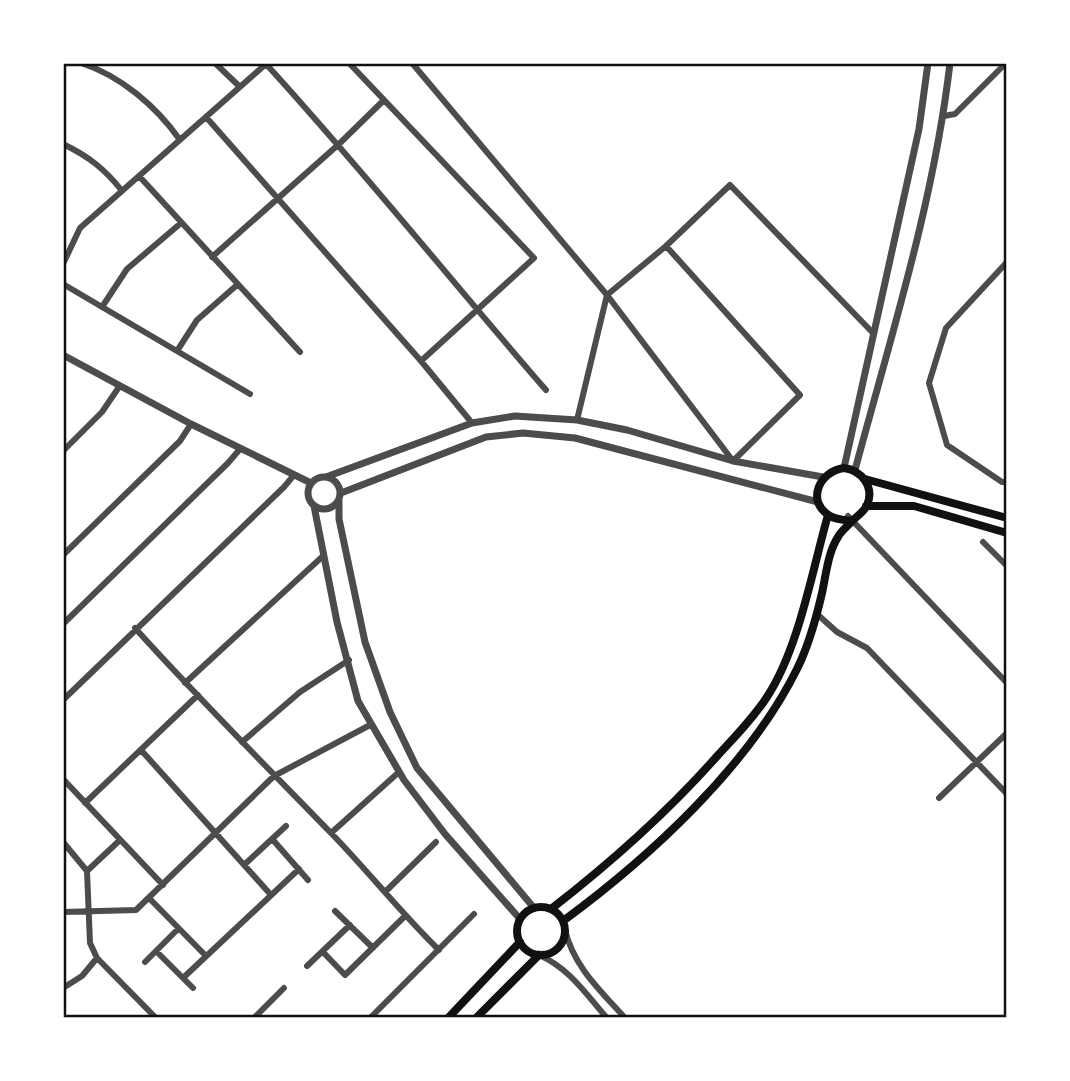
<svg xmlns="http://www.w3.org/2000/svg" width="1070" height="1081" font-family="'Work Sans',sans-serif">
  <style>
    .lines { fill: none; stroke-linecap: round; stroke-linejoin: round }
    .minor { stroke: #4c4c4c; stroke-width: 6 }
    .tertiary { stroke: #4c4c4c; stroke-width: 7 }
    .secondary { stroke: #111; stroke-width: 8 }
    .neatline { fill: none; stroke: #111; stroke-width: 2.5 }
  </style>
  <rect width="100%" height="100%" fill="#fff"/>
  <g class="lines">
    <!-- minor -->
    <path class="minor" d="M81 63C121 76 156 106 180 140
      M215 63 240 87
      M349 63 534 258 421 361
      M412 63 607 295 733 461 800 395 666 246
      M266 64C363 170 452 282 546 390
      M944 116 955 114 1006 63
      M206 117 421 361 472 423
      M63 144C88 156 105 169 122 191
      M139 176 300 352
      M212 257 339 144 384 100
      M1007 262 946 328 929 383 947 445 1002 482H1007
      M63 264 80 228 267 63
      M63 284 250 394
      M102 307 127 269 181 223
      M177 351 197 320 237 285
      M577 420 607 295 666 246 730 185 873 333
      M63 451 102 412 119 387
      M848 516 1007 683
      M983 542 1007 566
      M63 555 180 441 191 424
      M817 614 837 632 867 648 1007 794
      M63 624 228 463 240 449
      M135 628C198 698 265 765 331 833 368 871 401 913 439 950
      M185 683 323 556
      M63 700 284 487 294 475
      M242 742 300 692 349 660
      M141 750 271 895
      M63 779 163 885
      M939 798 1007 733
      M85 803 198 695
      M331 833 399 772
      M120 840 87 871 90 943 97 958 156 1018
      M273 840 308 880
      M63 842 87 871
      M244 865 286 826
      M385 892 436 842
      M149 898 206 956
      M335 911 373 948
      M63 912 136 910 274 776 370 725
      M565 930C574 967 600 990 625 1018
      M156 951 193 988
      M323 952 345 975 405 916
      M539 955C569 968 586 994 607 1018
      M145 962 178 929
      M307 966 350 925
      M183 978 299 869
      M63 988 82 976 97 958
      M254 1018 284 988
      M370 1018 474 914"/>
    <!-- tertiary -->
    <path class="tertiary" d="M63 355 191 424 311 483
      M844 468 919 129 928 63
      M855 470C891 336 934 201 950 63
      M308 493a16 16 0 1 1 32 0a16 16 0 1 1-32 0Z
      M326 477 472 423 515 416 577 420 627 430 733 461 823 477
      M341 493 486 437 523 433 575 438 818 502
      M339 501V519L365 642 390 712 417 768 534 908
      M314 506 337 622 358 701 404 780 445 834 520 919"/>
    <!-- secondary -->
    <path class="secondary" d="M844 468C861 470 875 487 867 505 864 512 857 516 852 521 845 520 837 520 830 516 805 501 820 471 844 468Z
      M865 479 1007 518
      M866 506H914L1007 533
      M517 931a24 24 0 1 1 48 0a24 24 0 1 1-48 0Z
      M551 909C613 861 667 813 719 754 736 736 754 717 767 697 799 648 812 571 828 515
      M563 921C650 857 749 766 797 669 809 645 816 619 822 593 826 575 828 552 838 537 841 531 848 526 852 521
      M448 1018 520 942
      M476 1018 539 955"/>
  </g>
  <!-- border -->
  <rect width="1070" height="1081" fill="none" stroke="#ffffff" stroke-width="130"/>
  <rect x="65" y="65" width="940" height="951" class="neatline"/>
</svg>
